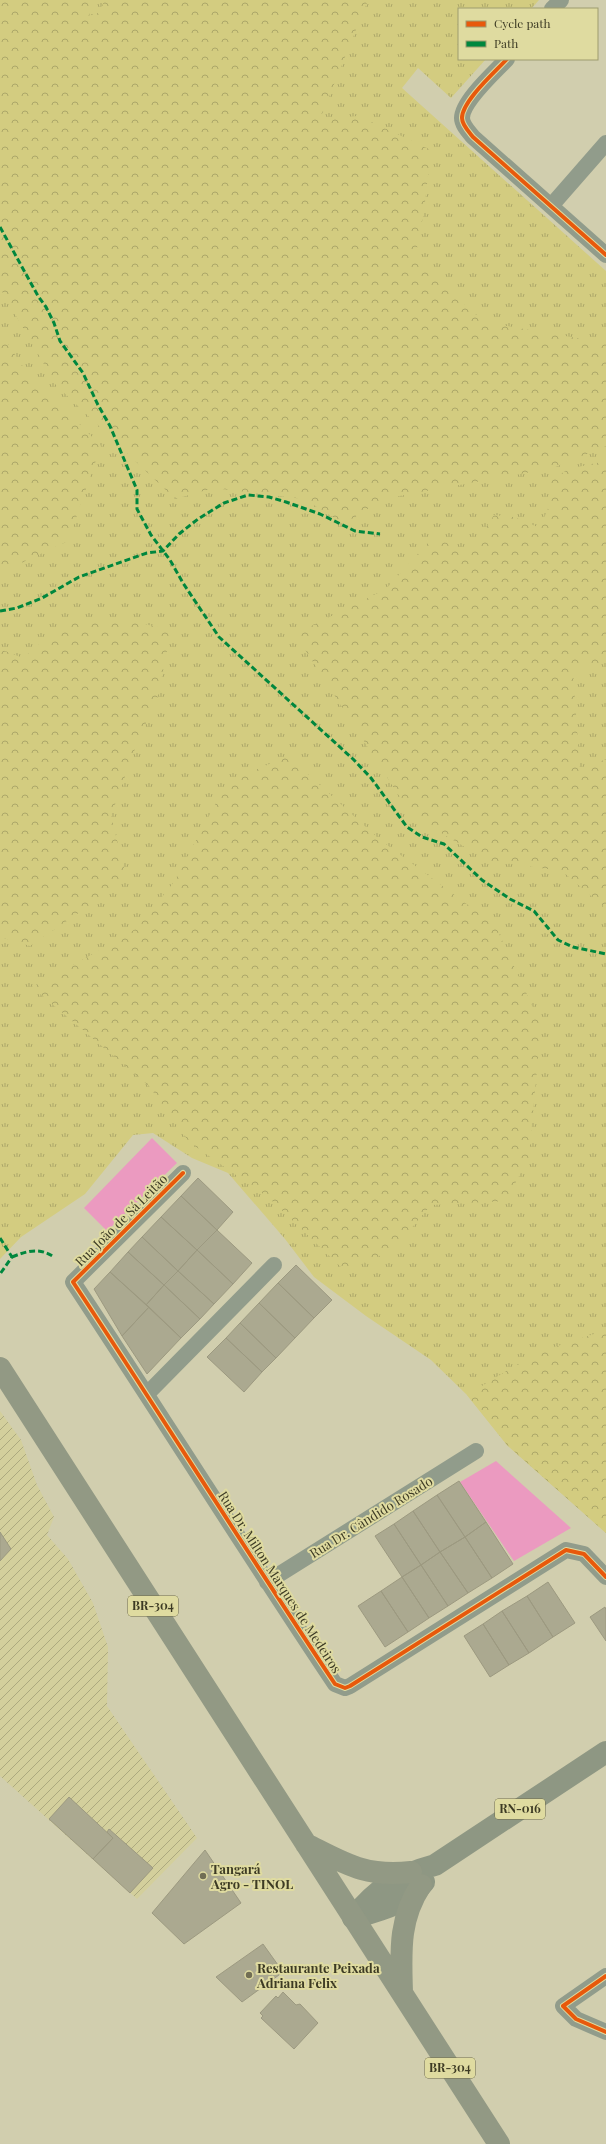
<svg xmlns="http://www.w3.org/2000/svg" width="606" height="2144" font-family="'Playfair Display',serif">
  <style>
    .industrial { fill: url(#industrial-furrows) }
    .grass { fill: url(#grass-tufts) }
    .forest { fill: url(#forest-crowns) }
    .water { fill: #eb9ac0 }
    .building { fill: #aba990; stroke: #9c9980 }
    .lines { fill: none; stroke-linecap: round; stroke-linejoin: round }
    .minor { stroke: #919c8b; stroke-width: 16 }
    .primary { stroke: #8e9783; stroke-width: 22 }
    .trunk { stroke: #929984; stroke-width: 22 }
    .quiet { stroke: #00873e; stroke-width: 3; stroke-dasharray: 6 3; stroke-linecap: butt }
    .cycleway-casing { stroke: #dfdba0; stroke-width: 6 }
    .cycleway { stroke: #e8590c; stroke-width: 4 }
    .poi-dot { fill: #716e54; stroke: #dfdba0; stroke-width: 1.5 }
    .labels { text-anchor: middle; stroke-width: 4; stroke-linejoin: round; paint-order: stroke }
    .shield { fill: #dfdba0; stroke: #6e6b49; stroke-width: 1 }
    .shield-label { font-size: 12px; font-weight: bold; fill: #3d3b24 }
    .street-label { font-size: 13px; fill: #3d3b24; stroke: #dfdba0 }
    .poi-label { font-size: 13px; font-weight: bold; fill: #3d3b24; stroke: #dfdba0; text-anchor: start }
  </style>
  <defs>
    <pattern id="industrial-furrows" width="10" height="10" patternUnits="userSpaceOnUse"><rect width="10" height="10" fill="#d3cf9c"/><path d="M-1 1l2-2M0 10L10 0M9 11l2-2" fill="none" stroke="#aca97f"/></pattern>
    <pattern id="grass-tufts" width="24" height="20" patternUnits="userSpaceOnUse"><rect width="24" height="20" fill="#d3cc80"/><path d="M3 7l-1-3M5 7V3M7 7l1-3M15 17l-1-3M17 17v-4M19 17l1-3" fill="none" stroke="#aca769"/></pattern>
    <pattern id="forest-crowns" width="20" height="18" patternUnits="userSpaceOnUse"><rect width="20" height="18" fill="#d3cc80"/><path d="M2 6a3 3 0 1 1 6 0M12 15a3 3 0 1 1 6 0" fill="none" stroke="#aca769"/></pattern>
  </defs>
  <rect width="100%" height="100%" fill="#d1ceae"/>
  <!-- industrial -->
  <path class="industrial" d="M0 1411 21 1440 37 1485 54 1517 47 1535 68 1559 93 1603 108 1647 107 1706 197 1838 137 1899 0 1776Z"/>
  <!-- grass -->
  <path class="grass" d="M0 0H539L531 9H459V59H486L451 98 418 68 402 88 606 271V1533L507 1445 467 1395 431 1360 366 1316 314 1277 285 1239 228 1173 192 1158 153 1133 133 1135 85 1194 21 1237 0 1259Z"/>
  <!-- forest -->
  <path class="forest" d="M0 0H99L88 16 98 13 105 0H368L320 119 359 116 431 150 424 211 415 259 484 322 606 343V446L553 468 383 499 344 524 304 499 214 488 175 499 56 385 0 288Z
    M0 332 24 368 101 446 68 541 0 573Z
    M606 461V661L573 671 580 771 606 759V909L562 871 489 861 412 816 295 634 386 589 433 537 470 553 494 515 514 517 540 528 549 506 551 481 568 469Z
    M70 618 131 621 171 630 158 696 136 746 111 816 127 880 30 946 0 937V649L23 658Z
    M288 756 379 839 495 925 541 1025 529 1157 506 1201 431 1205 393 1250 345 1271 269 1198 189 1142 149 1086 32 987 113 943 137 928 174 882 227 782Z
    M600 1332H606V1533L507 1445 467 1395 536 1353Z"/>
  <!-- water -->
  <path class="water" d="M152 1138 177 1163 107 1231 84 1208Z
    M496 1461 571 1528 514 1561 460 1482Z"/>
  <!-- building -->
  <path class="building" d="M198 1178 233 1212 217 1230 181 1196Z
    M181 1196 217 1230 197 1250 161 1217Z
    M161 1217 197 1250 178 1271 142 1237Z
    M217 1230 252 1263 233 1284 197 1250Z
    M142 1237 178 1271 164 1285 128 1252Z
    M197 1250 233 1284 214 1304 178 1271Z
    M128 1252 164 1285 146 1305 110 1272Z
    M296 1265 332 1300 314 1318 278 1283Z
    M178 1271 214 1304 200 1319 164 1285Z
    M110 1272 149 1307 122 1336 94 1289Z
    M278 1283 314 1318 295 1338 259 1303Z
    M164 1285 200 1319 181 1338 146 1305Z
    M259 1303 295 1338 276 1358 240 1323Z
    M149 1307 181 1338 147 1374 122 1336Z
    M240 1323 276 1358 262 1372 226 1338Z
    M226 1338 262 1372 244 1392 207 1357Z
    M459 1481 486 1522 465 1537 437 1495Z
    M437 1495 465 1537 440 1552 413 1511Z
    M413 1511 440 1552 421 1565 394 1524Z
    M486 1522 513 1564 492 1578 465 1537Z
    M394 1524 421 1565 402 1577 375 1536Z
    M0 1532 11 1549 0 1561Z
    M465 1537 492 1578 468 1593 440 1552Z
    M440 1552 468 1593 448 1606 421 1565Z
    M421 1565 448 1606 429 1618 402 1577Z
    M402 1577 429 1618 408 1632 381 1591Z
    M548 1582 575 1623 553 1637 527 1596Z
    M381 1591 408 1632 385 1647 358 1606Z
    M527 1596 553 1637 529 1653 502 1611Z
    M605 1607 606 1610V1641L590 1617Z
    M502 1611 529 1653 509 1665 483 1624Z
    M483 1624 509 1665 490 1677 464 1636Z
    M69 1797 113 1838 93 1859 49 1819Z
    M109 1829 153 1868 130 1893 93 1859 113 1838 107 1832Z
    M205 1850 241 1903 184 1944 152 1913Z
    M263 1944 283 1972 242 2002 216 1977Z
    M283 1992 296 2005 300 2004 318 2023 294 2049 261 2018 263 2016 260 2013 276 1996 278 1998Z"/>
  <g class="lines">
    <!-- minor -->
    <path class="minor" d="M552 9 561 0
      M507 59C495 72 462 101 462 118 462 125 469 132 473 137L606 255
      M551 206 606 143
      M183 1173 73 1282C161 1415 246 1551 335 1684L345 1688 350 1686 566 1550 584 1554 606 1577
      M147 1394 274 1265
      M267 1582 476 1451
      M606 1976 563 2006 576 2019 606 2032"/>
    <!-- primary -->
    <path class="primary" d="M353 1918C377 1888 398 1875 435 1865L606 1752
      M353 1918C378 1911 408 1904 424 1882"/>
    <!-- trunk -->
    <path class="trunk" d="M0 1368 499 2144
      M306 1844C346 1864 365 1877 411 1872
      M402 1993C401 1953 398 1920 421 1885"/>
    <!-- quiet -->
    <path class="quiet" d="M0 227 38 296 46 307 54 323 60 341 83 373 98 405 110 426 137 490V509L151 535 170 560 183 583 219 637 353 759 371 778 407 827 422 837 444 844 482 880 510 899 534 911 558 940 573 947 606 954
      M0 611 17 608 42 598 79 577 147 553 163 551 179 534 198 519 224 503 248 495 269 497 286 502 320 514 355 531 380 534
      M0 1238 12 1257 0 1274
      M12 1257C27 1251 39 1247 54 1257"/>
    <!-- cycleway casing -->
    <g class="cycleway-casing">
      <path id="cycleway" d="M507 59C495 72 462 101 462 118 462 125 469 132 473 137L606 255
        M183 1173 73 1282C161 1415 246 1551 335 1684L345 1688 350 1686 566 1550 584 1554 606 1577
        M606 1976 563 2006 576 2019 606 2032"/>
    </g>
    <!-- cycleway -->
    <use href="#cycleway" class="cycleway"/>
  </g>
  <!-- markers -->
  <g class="poi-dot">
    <circle cx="203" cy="1876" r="4"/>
    <circle cx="249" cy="1975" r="4"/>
  </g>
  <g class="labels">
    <!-- shield labels -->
    <g class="shield">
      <rect x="128" y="1596" width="50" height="20" rx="3"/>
      <rect x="495" y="1799" width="50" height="20" rx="3"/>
      <rect x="425" y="2058" width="50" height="20" rx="3"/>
    </g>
    <g class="shield-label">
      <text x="153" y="1610">BR-304</text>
      <text x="520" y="1813">RN-016</text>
      <text x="450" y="2072">BR-304</text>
    </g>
    <!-- street labels -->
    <g class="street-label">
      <text transform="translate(121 1220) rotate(-45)" y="5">Rua João de Sá Leitão</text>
      <text transform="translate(371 1517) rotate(-32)" y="5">Rua Dr. Cândido Rosado</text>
      <text transform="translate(280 1582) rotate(57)" y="5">Rua Dr. Milton Marques de Medeiros</text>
    </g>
    <!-- poi labels -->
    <g class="poi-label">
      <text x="211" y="1874">Tangará<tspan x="211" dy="15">Agro - TINOL</tspan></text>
      <text x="257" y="1973">Restaurante Peixada<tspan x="257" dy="15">Adriana Felix</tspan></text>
    </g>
  </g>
  <!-- legend -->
  <rect x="458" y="8" width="140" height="52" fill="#dfdba0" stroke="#9e9b6e"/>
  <rect x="466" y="21" width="20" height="6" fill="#e8590c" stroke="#9e9b6e"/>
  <text x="494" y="28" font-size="12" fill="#3d3b24">Cycle path</text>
  <rect x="466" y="41" width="20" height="6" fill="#00873e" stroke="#9e9b6e"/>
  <text x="494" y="48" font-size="12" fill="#3d3b24">Path</text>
</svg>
